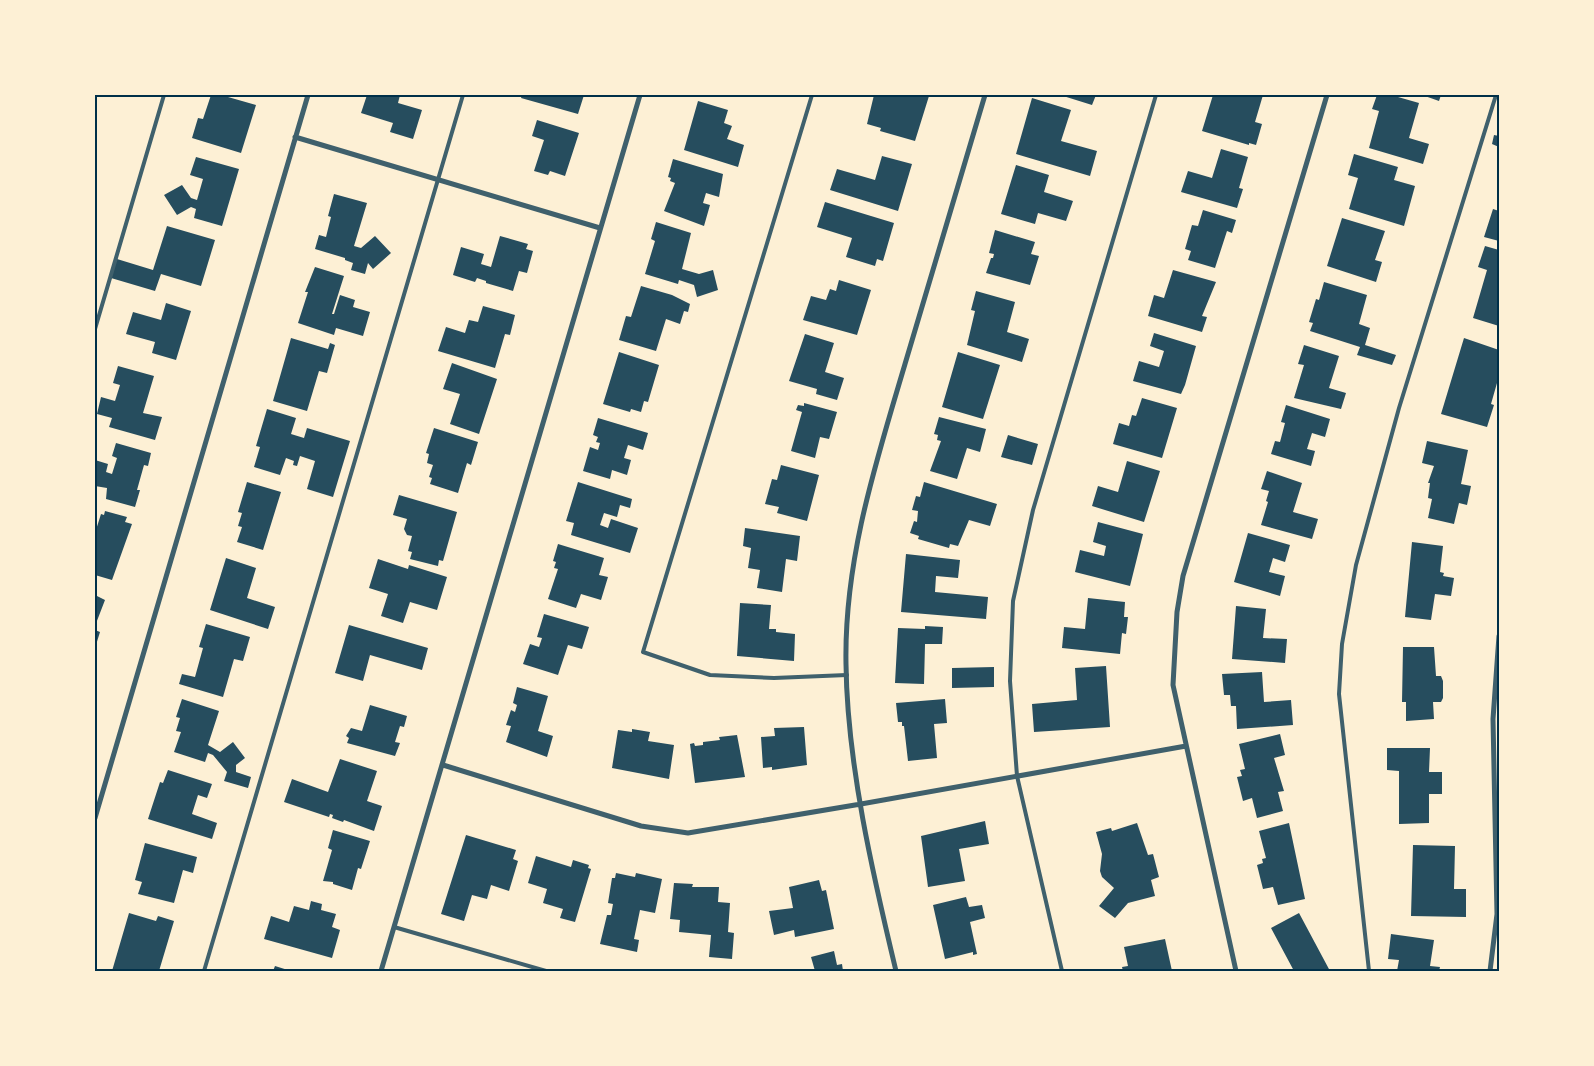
<svg xmlns="http://www.w3.org/2000/svg" width="1594" height="1066" font-family="Georgia,serif">
  <style>
    .building { fill: #264d5e }
    .lines { fill: none; stroke-linecap: round; stroke-linejoin: round }
    .service { stroke: #3f606c; stroke-width: 4 }
    .minor { stroke: #3f606c; stroke-width: 5 }
    .neatline { fill: none; stroke: #003049; stroke-width: 2 }
  </style>
  <rect width="100%" height="100%" fill="#fdf0d5"/>
  <!-- building -->
  <path class="building" d="M211 95H221L256 105 241 153 192 138 198 118 203 119Z
    M367 95H400L398 103 422 110 413 139 390 132 393 123 361 113Z
    M522 95H584L578 114 521 98Z
    M874 95 929 96 915 141 880 131 881 128 867 124Z
    M1060 95H1096L1092 105Z
    M1213 95H1263L1255 122 1262 124 1256 145 1249 143V145L1202 131Z
    M1377 95H1391L1419 103 1409 138 1429 144 1423 164 1369 148 1379 111 1372 109Z
    M1422 95H1441L1439 101Z
    M1032 98 1071 110 1061 141 1097 151 1090 176 1016 154Z
    M698 101 728 110 724 123 732 126 727 139 744 145 738 167 684 150Z
    M537 120 579 133 565 176 550 171 548 175 534 171 544 140 532 136Z
    M1494 135 1499 136V147L1492 144Z
    M1221 149 1248 157 1239 188 1243 189 1237 208 1181 192 1188 171 1212 178Z
    M1354 154 1398 167 1394 180 1415 186 1404 226 1349 209 1358 178 1348 175Z
    M882 156 912 164 898 211 830 190 837 169 875 180Z
    M196 157 239 169 222 226 194 218 196 209 191 207 177 215 164 195 182 185 191 198 197 200 203 179 190 175Z
    M673 159 723 174 719 197 706 193 703 203 710 205 704 226 664 211 675 183 670 181 671 178 668 177Z
    M1016 165 1049 175 1044 192 1073 201 1066 221 1038 213 1035 224 1001 214Z
    M334 194 367 203 354 246 361 248 375 236 391 253 373 269 368 263 365 274 351 270 353 263 345 260V258L315 249 319 235 326 237 331 217 328 216Z
    M825 202 894 223 883 261 877 259 875 266 846 257 852 238 817 227Z
    M1493 209 1499 211V241L1484 237Z
    M1203 210 1236 220 1232 233 1227 231 1215 268 1188 260 1191 251 1185 249 1192 225 1198 226Z
    M1342 218 1385 231 1375 260 1382 262 1376 282 1327 266Z
    M656 222 691 233 682 269 699 274 713 270 718 290 697 297 694 285 679 280 678 284 645 274 655 241 651 239Z
    M167 226 215 240 201 286 161 274 155 291 111 278 117 259 153 270Z
    M995 230 1035 242 1031 254 1039 256 1030 285 986 273 991 258H993L994 254 989 253Z
    M500 236 528 244 526 249 533 251 527 273 519 271 513 291 486 283V281L477 278 475 282 453 275 461 247 484 254 481 264 491 267Z
    M1485 246 1499 250V326L1473 318 1487 270 1478 267Z
    M315 267 344 276 332 314H334L340 295 355 300 353 307 370 312 363 336 336 328 334 335 298 323 308 292H305Z
    M1173 270 1216 282 1202 316 1207 317 1202 332 1148 316 1154 295 1164 298Z
    M839 280 871 290 857 335 803 320 811 296 826 300 830 289 836 291Z
    M1324 282 1367 295 1359 324 1370 328 1365 345 1396 355 1392 365 1357 355 1360 347 1310 331 1313 323 1309 322 1316 299 1319 300Z
    M641 286 672 295 690 304 688 312 684 311 680 324 666 319 656 351 619 340 626 316 631 317Z
    M976 291 1015 302 1007 332 1029 339 1022 362 967 345 975 311 971 310Z
    M166 303 191 311 176 360 152 353 155 342 126 334 133 312 161 320Z
    M483 306 515 315 510 335 505 334 495 368 438 351 446 327 465 333 469 320 478 322Z
    M1154 333 1196 346 1185 385 1181 394 1133 381 1139 361 1159 367 1164 351 1150 346Z
    M805 334 834 343 825 372 844 378 837 400 816 394 817 389 789 381Z
    M291 338 328 349 330 343 335 345 327 373 319 371 307 411 273 401Z
    M1464 338 1499 350V376L1491 404 1494 405 1487 427 1441 414Z
    M1304 345 1339 356 1329 388 1346 393 1341 409 1294 398 1304 365 1298 364Z
    M619 352 659 365 648 402 644 401 641 412 631 409 630 412 603 404Z
    M958 352 1000 365 983 419 942 407Z
    M452 363 497 379 479 434 450 424 460 394 443 389Z
    M118 366 154 376 143 413 162 417 155 440 109 427 112 418 97 414 101 397 115 401 120 385 113 383Z
    M1142 398 1177 408 1162 458 1113 444 1119 423 1129 426 1132 415 1136 416Z
    M804 403 837 412 829 439 820 437 815 458 791 451 802 412 796 410 798 405 804 406Z
    M1286 405 1330 419 1325 437 1312 433 1307 449 1315 451 1311 466 1271 454 1275 441 1280 442 1285 423 1281 422Z
    M267 409 296 418 291 434 304 438 307 428 350 441 333 497 307 489 315 461 300 456 297 466 293 465 294 461 286 458 280 475 254 467 260 447 256 446Z
    M939 417 986 429 980 452 967 448 957 479 930 471 941 441 937 440 938 435 934 434Z
    M598 418 648 433 643 450 628 445 624 458 631 460 627 475 612 470 610 479 583 471 590 447 598 450 600 443 596 442 598 437 593 435Z
    M434 428 478 442 471 465 467 463 458 493 430 484 432 478 429 477 433 465 427 463 429 454 426 453Z
    M1008 435 1038 444 1032 465 1001 457Z
    M1427 441 1468 450 1461 484 1471 486 1467 505 1459 503 1454 524 1428 518 1432 499 1428 498 1430 483H1428L1434 466 1422 463Z
    M116 443 151 453 148 466 144 465 137 490H140L135 507 106 499 107 488 95 486V460L108 464 106 472 112 474 117 458 112 456Z
    M1127 461 1160 471 1144 522 1092 506 1098 486 1118 492Z
    M781 465 819 475 807 521 777 513 779 507 765 504 772 479 777 480Z
    M1267 471 1302 483 1293 512 1318 519 1312 539 1261 525 1268 502 1266 501 1269 491 1261 489Z
    M247 482 281 492 263 550 237 542 242 527 238 526 242 513 238 512Z
    M578 482 632 499 630 508 620 505 617 517 604 513 600 525 608 528 611 519 638 528 630 553 571 535 574 523 566 521Z
    M924 482 997 504 990 526 969 520 958 546 950 544 949 548 918 539 919 536 910 533 914 521 917 522 918 511 912 510 916 496 920 497Z
    M399 495 457 512 443 561 439 560 438 566 410 559 412 552 408 551 412 536 407 535 404 529 407 519 393 515Z
    M105 511 127 517 125 522 132 524 112 580 95 575V533L101 514 104 515Z
    M1098 522 1143 534 1130 586 1075 572 1080 550 1104 556 1106 546 1093 542Z
    M745 528 800 536 797 561 786 559 782 592 757 588 760 570 748 568 751 548 743 546Z
    M1248 533 1290 545 1285 562 1273 558 1269 572 1285 576 1280 596 1234 582Z
    M1412 542 1443 546 1440 572 1444 573 1443 576 1454 578 1451 596 1435 594 1431 620 1405 617Z
    M558 544 604 558 599 575 608 577 601 600 581 594 576 608 548 599 558 569 554 568 556 562 553 561Z
    M906 554 960 560 958 578 936 576 935 592 988 597 986 619 901 612Z
    M226 558 256 568 247 598 275 607 268 629 210 610Z
    M378 559 408 569 409 565 447 577 437 610 410 602 403 623 381 616 388 594 369 588Z
    M95 595 105 600 95 626Z
    M1088 598 1125 602 1124 617H1128L1126 634 1122 633 1120 654 1062 648 1064 627 1085 629Z
    M740 603 771 605 769 629H776V632L795 634 794 661 737 656Z
    M1236 606 1266 609 1263 638 1287 639 1285 663 1232 659Z
    M544 614 589 627 582 649 568 645 558 675 523 664 530 644 539 647 542 638 537 637Z
    M206 624 250 637 243 661 234 659 223 697 179 684 182 674 195 677 203 648 199 647Z
    M349 625 428 648 422 670 370 655 363 681 335 673Z
    M925 626 943 627 942 644H925L924 684 895 683 898 628 925 629Z
    M95 630 100 632 95 648Z
    M1403 647H1434L1436 676H1441L1443 681V698L1441 702H1433L1434 719 1406 721V702H1402Z
    M1106 666 1110 727 1034 732 1032 704 1077 700 1075 668Z
    M994 667V687L952 688V668Z
    M1262 672 1264 702 1291 700 1293 725 1237 729 1236 706H1231L1230 695H1224L1222 674Z
    M517 687 548 696 538 731 553 736 547 757 506 742 511 726 506 725 511 710 515 712 517 705 513 703Z
    M182 699 219 711 208 745 220 752 233 742 245 758 236 765V772L251 777 248 788 224 781 227 772 213 755 208 753 205 762 174 752 181 732 176 731 180 718 176 717Z
    M945 699 947 723 934 724 937 758 908 761 904 726H902V722H898L896 703Z
    M370 705 407 716 404 727 400 726 395 742 400 743 395 756 347 743 349 738 346 736 351 728 362 731Z
    M804 727 807 765 772 770V767L763 768 761 737 775 736 774 728Z
    M632 729 650 732 648 741 674 745 669 779 612 768 618 730 632 732Z
    M1280 734 1285 755 1274 758 1284 791 1278 792 1283 811 1257 818 1252 798 1243 801 1237 777 1242 776 1240 770 1245 769 1239 744Z
    M737 735 745 777 695 783 690 744 694 743 695 746 703 745V742L720 740 719 737Z
    M1387 748H1430L1429 772H1442V794H1429V823L1399 824V771L1387 770Z
    M340 759 377 771 367 801 382 806 374 831 344 820 343 822 332 818 333 815 330 814 329 817 284 802 292 779 328 792Z
    M168 770 212 784 207 798 198 795 192 814 217 823 212 839 148 819 160 782 163 783Z
    M985 821 989 844 959 849 965 881 928 887 921 836Z
    M1137 823 1148 855 1153 854 1159 877 1151 880 1155 896 1128 903 1115 918 1099 906 1114 888 1102 877 1100 871 1102 854 1096 832 1111 828 1112 831Z
    M1289 823 1305 899 1278 905 1273 887 1263 889 1257 865 1263 863 1262 859 1266 858 1259 831Z
    M333 830 370 841 361 869 358 868 352 890 333 884V882L323 881 332 850 328 848Z
    M466 835 516 850 513 859 518 861 509 891 491 885 487 899 472 895 464 921 441 914Z
    M145 843 197 857 193 873 183 870 174 903 138 894 142 882 135 880Z
    M1413 845 1455 846 1454 889H1466V917L1411 916Z
    M536 856 571 867 573 860 589 865 588 868 591 869 575 922 560 918 563 909 543 903 547 889 528 883Z
    M616 873 635 877 636 873 662 879 655 913 640 910 634 939 639 940 637 952 600 944 607 915H611L613 904 608 903 612 878H615Z
    M819 880 822 891 826 890 834 929 795 937 794 930 774 935 769 911 793 908 789 887Z
    M674 883 693 884 692 887H719L718 902 730 903 728 932 734 933 732 959 709 957 711 935 679 932 680 920 670 919Z
    M966 897 969 907 982 905 985 918 970 922 977 954 973 955V952L945 959 933 905Z
    M311 901 322 904 321 910 336 914 332 927 340 930 332 958 264 939 271 916 289 922 294 906 309 910Z
    M129 913 156 921 158 916 174 921 159 971H112Z
    M1299 913 1330 971H1294L1271 928Z
    M1391 934 1434 940 1430 966 1440 967 1439 971H1397L1399 960 1388 959Z
    M1165 939 1172 971H1123L1122 967 1128 966 1124 947Z
    M834 951 837 965 842 964 843 971H815L811 957Z
    M275 966 291 971H273Z"/>
  <g class="lines">
    <!-- service -->
    <path class="service" d="M812 95 643 652 710 675 774 678 847 675
      M95 329 164 95
      M394 927 546 971
      M204 971 463 95
      M1062 971 1017 776 1010 681 1013 601 1033 510 1156 95
      M1369 971 1339 694 1342 644 1356 565 1399 408 1496 95"/>
    <!-- minor -->
    <path class="minor" d="M295 137 600 228
      M443 765 641 826 688 833 861 804 1186 746
      M95 818 308 95
      M381 971 640 95
      M896 971C873 875 847 763 846 664 844 560 876 462 905 364 932 274 958 185 985 95
      M1236 971 1173 685 1177 612 1183 576 1327 95
      M1490 971 1497 914 1493 719 1499 636"/>
  </g>
  <!-- border -->
  <rect width="1594" height="1066" fill="none" stroke="#fdf0d5" stroke-width="192"/>
  <rect x="96" y="96" width="1402" height="874" class="neatline"/>
</svg>
